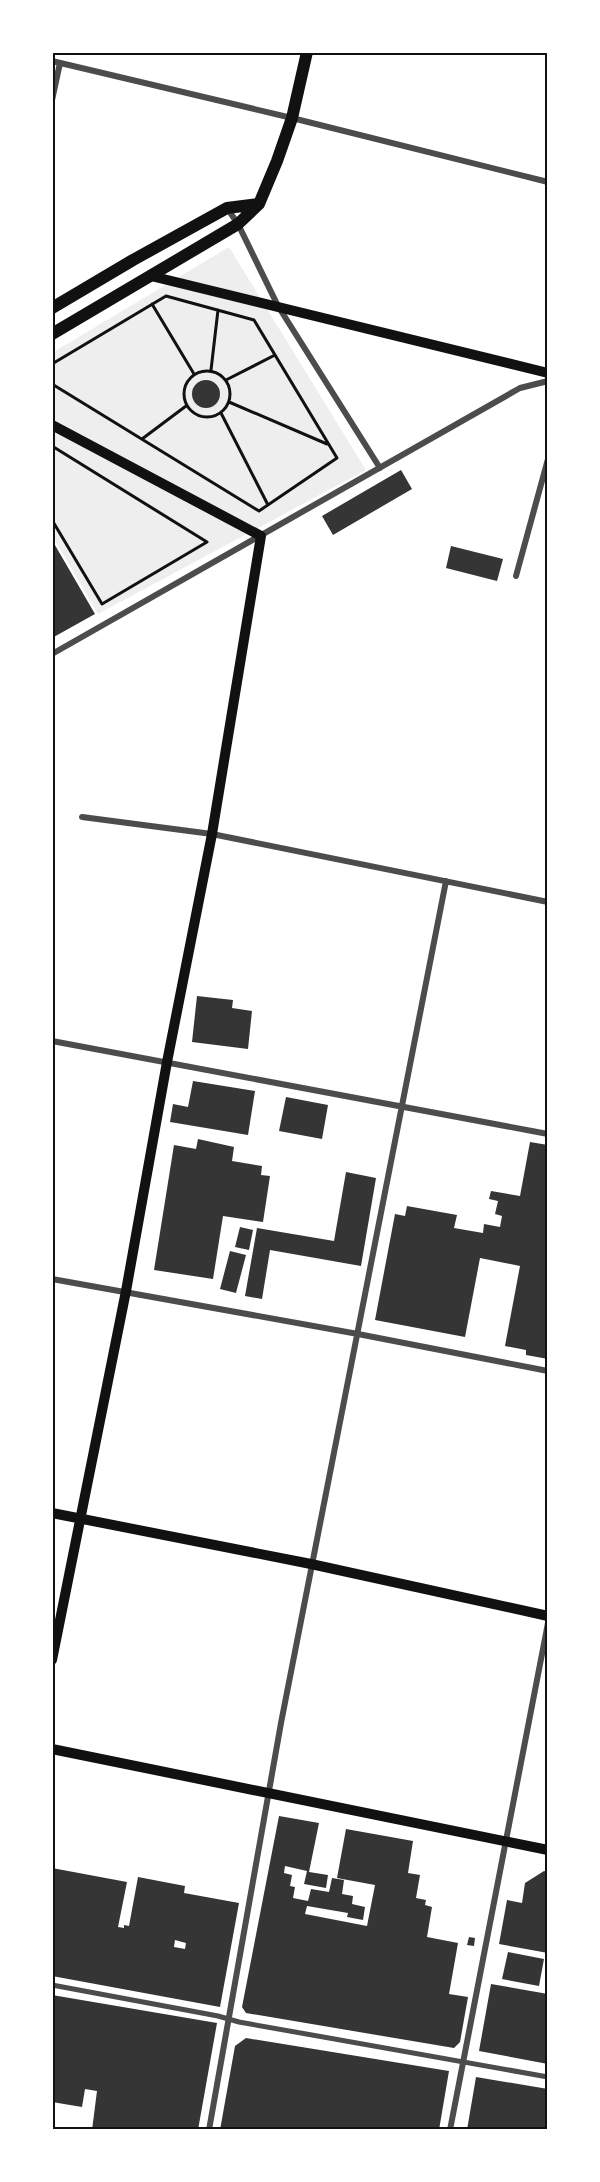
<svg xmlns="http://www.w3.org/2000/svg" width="600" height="2182" font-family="'Open Sans',sans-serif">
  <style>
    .green { fill: #eee }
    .building { fill: #353535; fill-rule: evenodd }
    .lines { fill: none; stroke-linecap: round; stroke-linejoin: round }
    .path { stroke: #111; stroke-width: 3 }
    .pedestrian { stroke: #4c4c4c; stroke-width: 5 }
    .minor { stroke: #4c4c4c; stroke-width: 6 }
    .secondary { stroke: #111; stroke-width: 10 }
    .primary { stroke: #111; stroke-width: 12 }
    .neatline { fill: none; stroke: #111; stroke-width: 2 }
  </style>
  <rect width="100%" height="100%" fill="#fff"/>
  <!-- green -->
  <path class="green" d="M229 247 366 470 98 614 53 537 52 353Z"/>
  <!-- building -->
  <path class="building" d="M192 394a14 14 0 1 1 28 0a14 14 0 1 1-28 0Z
    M401 470 412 489 333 535 322 516Z
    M52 540 95 614 52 638Z
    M451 546 503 559 497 581 446 568Z
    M197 996 233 1000 232 1008 252 1011 248 1049 192 1042Z
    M193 1081 255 1091 248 1135 170 1122 173 1104 188 1107Z
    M286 1097 328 1105 322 1139 279 1131Z
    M198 1139 234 1147 232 1161 262 1166 261 1175 270 1176 263 1222 223 1216 213 1279 154 1270 174 1145 196 1149Z
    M530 1142 548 1145V1359L526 1355V1350L505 1346 520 1266 480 1258 465 1337 375 1320 395 1214 405 1216 407 1206 457 1215 454 1228 483 1233 484 1224 500 1227 502 1216 495 1214 498 1201 489 1199 491 1191 520 1196Z
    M346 1172 376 1178 361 1266 270 1250 262 1299 245 1296 257 1228 334 1241Z
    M240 1227 253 1230 249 1250 235 1247Z
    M230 1251 246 1255 236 1293 220 1289Z
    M279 1816 319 1823 309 1872 328 1875 326 1888 304 1884 307 1871 285 1866 284 1873 292 1875 290 1886 295 1887 293 1898 308 1901 311 1889 329 1892 332 1878 344 1880 342 1894 353 1896 352 1904 365 1907 363 1920 347 1917 348 1913 307 1906 305 1914 367 1926 375 1885 337 1878 346 1829 413 1841 408 1873 420 1875 416 1898 426 1900 425 1905 432 1907 427 1937 458 1943 449 1994 468 1997 460 2042 454 2048 246 2013 242 2007Z
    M52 1868 127 1882 118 1927 124 1928V1925L129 1926 138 1877 185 1886 184 1893 239 1903 220 2007 52 1976ZM175 1940 186 1943 185 1949 174 1947Z
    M544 1871 548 1872V1953L499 1944 507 1900 522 1903 525 1883Z
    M469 1937 475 1938 474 1946 467 1945Z
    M508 1952 544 1959 539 1986 502 1979Z
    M491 1984 548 1994V2064L479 2051Z
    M52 1995 217 2023 198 2130H92L97 2091 85 2089 82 2107 52 2102Z
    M246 2038 449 2071 439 2130H220L235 2046Z
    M476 2077 548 2089V2130H467Z"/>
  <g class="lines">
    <!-- path -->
    <path class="path" d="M152 304 194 374
      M52 364 166 296 254 320 337 458 259 511 52 384
      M211 370 218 310
      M184 394a23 23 0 1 1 46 0a23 23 0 1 1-46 0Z
      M226 380 275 355
      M229 402 327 444
      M221 413 268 505
      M142 439 186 406
      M52 446 207 542 102 604 52 520"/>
    <!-- pedestrian -->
    <path class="pedestrian" d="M52 1985 218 2016 239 2022 548 2077"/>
    <!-- minor -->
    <path class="minor" d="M52 61 292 118 548 182
      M52 100 60 63
      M227 208 238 224 278 306 380 468
      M516 576 548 459
      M52 654 520 388 548 381
      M82 817 212 834 548 902
      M52 1041 548 1134
      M52 1279 358 1334 548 1371
      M209 2130 281 1723 446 881
      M450 2130 548 1623"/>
    <!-- secondary -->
    <path class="secondary" d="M151 276 548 373
      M52 425 261 536 212 834 167 1062 126 1291 52 1660
      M52 1513 311 1564 548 1616
      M52 1749 548 1850"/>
    <!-- primary -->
    <path class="primary" d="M52 308 133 260 227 208 259 204
      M52 334 238 224 259 204 277 161 292 118 307 52"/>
  </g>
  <!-- border -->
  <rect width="600" height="2182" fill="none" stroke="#ffffff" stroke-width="108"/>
  <rect x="54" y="54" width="492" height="2074" class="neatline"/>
</svg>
